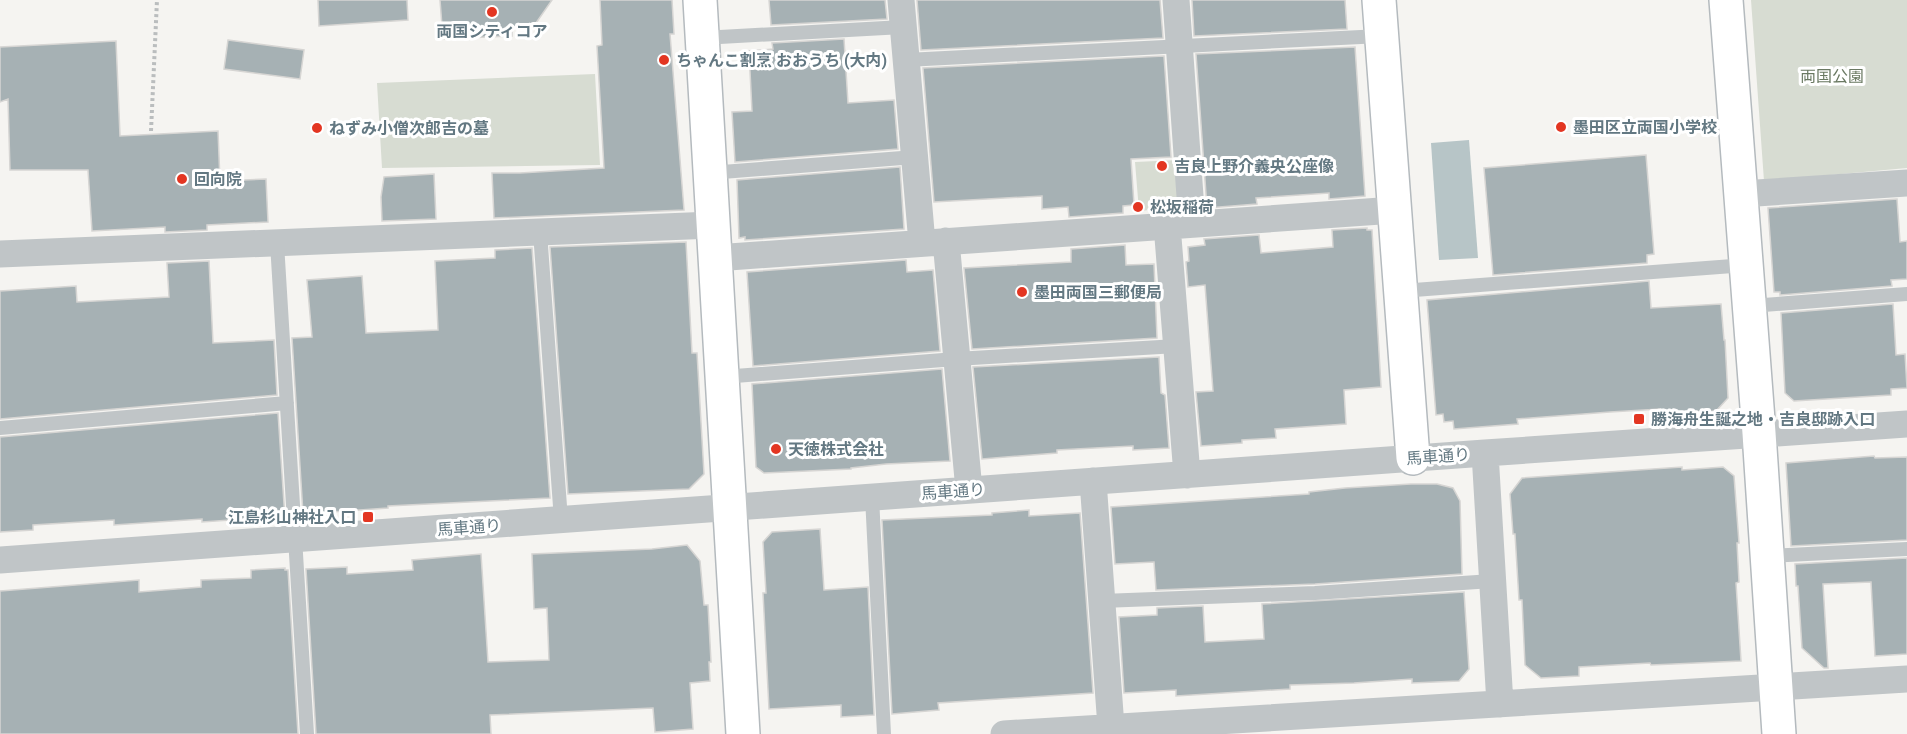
<svg xmlns="http://www.w3.org/2000/svg" width="1907" height="734" font-family="Roboto,'Noto Sans JP',sans-serif">
  <style>
    .green { fill: #d7dcd2 }
    .water { fill: #b7c5c7 }
    .building { fill: #a6b1b4; stroke: #d6d5d3; stroke-width: 1.5 }
    .lines { fill: none; stroke-linecap: round; stroke-linejoin: round }
    .secondary-casing { stroke: #b4babe; stroke-width: 36 }
    .path { stroke: #babdbe; stroke-width: 4; stroke-dasharray: 3 3; stroke-linecap: butt }
    .lane { stroke: #c0c5c7; stroke-width: 14 }
    .street { stroke: #c0c5c7; stroke-width: 27 }
    .secondary { stroke: #fff; stroke-width: 33 }
    .poi-dot { fill: #e33622; stroke: #fff; stroke-width: 2 }
    .labels { text-anchor: middle; stroke-width: 6; stroke-linejoin: round; paint-order: stroke }
    .poi-label { font-size: 16px; font-weight: bold; fill: #637882; stroke: #fff; text-anchor: start }
    .park-label { font-size: 16px; fill: #6a7962; stroke: #fff }
    .street-label { font-size: 16px; fill: #637882; stroke: #fff }
  </style>
  <rect width="100%" height="100%" fill="#f5f4f1"/>
  <!-- green -->
  <path class="green" d="M1751 0H1907V168L1764 181Z
    M595 74 600 165 382 168 377 83Z
    M1179 160 1182 207 1139 211 1135 162Z"/>
  <!-- water -->
  <path class="water" d="M1469 140 1478 258 1439 260 1431 143Z"/>
  <!-- building -->
  <path class="building" d="M318 0H407L408 20 319 26Z
    M440 0H552L536 23 512 28V36L443 39Z
    M600 0H672L674 34H670L684 210 494 218 492 173H520L604 168 597 46 602 45Z
    M769 0H885L887 19 771 25Z
    M917 0H1160L1163 38 921 50Z
    M1192 0H1345L1347 29 1194 36Z
    M844 39 848 103 894 100 898 149 735 162 732 112 752 111 749 51 773 49 772 43Z
    M228 40 304 50 300 79 224 69Z
    M116 41 120 136 218 131 220 181 266 179 268 222 207 225V230L165 232V227L92 231 88 170H10L8 99 0 102V47Z
    M1355 47 1365 196 1329 199V193L1256 198 1257 204 1207 208 1196 54Z
    M1164 56 1171 157 1131 159 1134 205 1123 206V213L1069 217 1068 207 1042 209V196L934 202 923 68Z
    M1646 155 1654 254 1647 255V263L1493 275 1484 168Z
    M900 167 904 229 745 240V237L739 238 737 180Z
    M434 174 436 219 382 221 381 197 384 177Z
    M1897 199 1900 242 1907 241V279L1891 280 1892 286 1780 295V292H1774L1768 208Z
    M1367 228V230H1372L1381 387 1344 390 1346 424 1275 429 1276 438 1242 440V443L1201 446 1196 392 1213 391 1205 285 1188 287 1186 262 1189 261 1188 247 1205 245 1204 239 1259 235 1261 253 1333 247 1332 230Z
    M686 242 692 353H697L704 474 689 489 568 494 550 247Z
    M1125 245 1126 265 1154 264 1157 338 972 349 964 268 1071 262V249Z
    M532 248 550 498 388 506V508L303 514 292 338 312 337 307 280 362 276 366 333 438 330 435 261 495 258V250Z
    M906 260 907 272 933 270 940 351 753 366 747 272Z
    M209 261 213 343 274 340 277 395 0 419V291L76 286 77 302 169 297 167 263Z
    M1649 281 1651 308 1721 304 1724 340H1725L1728 398 1716 411 1660 414V409L1610 412 1517 419 1518 424 1454 429 1453 421 1444 422 1443 414 1436 415 1427 300Z
    M1893 304 1896 355 1905 354 1907 388 1891 389V395L1794 401 1785 393 1781 313Z
    M1159 357 1161 393 1165 395 1169 448 1133 450V446L1057 450V453L982 459 973 367Z
    M942 369 950 461 886 464 851 468V469L764 473 756 467 752 384Z
    M278 413 285 519 259 520V518L202 522V519L114 525V520L33 525V530L0 532V437Z
    M1874 456 1875 458 1907 457V540L1791 546 1786 463Z
    M1682 467V470L1723 467 1734 476 1739 543H1737L1739 582 1736 583 1741 661 1651 665 1650 663 1579 667V676L1541 678 1525 665 1522 600H1519L1515 534H1513L1510 494 1522 478Z
    M1411 484H1437L1453 488 1460 501 1462 574 1315 584 1156 590 1154 562 1115 564 1111 507 1309 494V492L1345 488Z
    M1029 510V516L1080 513 1093 693 938 703 939 710 892 714 882 520 992 515V513Z
    M820 529 824 590 868 587 874 715 841 717V705L769 709 763 593H766L763 542 772 532Z
    M687 545 700 561 704 605H708L711 662H709L710 681 690 683 693 729 655 732 653 708 490 715 491 734H316L306 569 347 567V574L413 570 412 560 481 554 488 662 549 660 547 608 534 609 532 554 652 549Z
    M1907 558V654L1875 656 1871 582 1823 584 1828 668H1824L1802 648 1798 586H1796L1795 564Z
    M285 568V570H288L298 734H0V591L139 580V592L201 587V580L251 578V570Z
    M1464 592 1469 669 1459 681 1412 683V679L1354 683 1290 685V689L1176 696V690L1124 693 1119 617 1157 615V608L1203 606 1205 642 1264 639 1262 604Z"/>
  <g class="lines">
    <!-- secondary casing -->
    <g class="secondary-casing">
      <path id="secondary" d="M700 0 743 734
        M1379 0 1413 458
        M1726 0 1759 433 1779 734"/>
    </g>
    <!-- path -->
    <path class="path" d="M151 131 157 0"/>
    <!-- lane -->
    <path class="lane" d="M702 38 903 27
      M906 60 1381 36
      M709 173 915 157
      M540 232 561 520
      M277 243 307 734
      M1401 291 1746 265
      M1750 306 1907 294
      M722 377 956 359 1177 346
      M0 428 287 403
      M872 497 884 734
      M1767 556 1907 549
      M1102 601 1315 593 1492 581"/>
    <!-- street -->
    <path class="street" d="M901 0 922 243
      M1176 0 1192 224
      M1741 194 1907 183
      M1167 225 1187 475
      M946 241 969 490
      M0 254 713 225
      M715 258 1395 210
      M1485 453 1500 704
      M1093 481 1111 727
      M0 560 1485 453 1907 424
      M1004 734 1907 679"/>
    <!-- secondary -->
    <use href="#secondary" class="secondary"/>
  </g>
  <!-- markers -->
  <g class="poi-dot">
    <circle cx="492" cy="12" r="6"/>
    <circle cx="664" cy="60" r="6"/>
    <circle cx="1561" cy="127" r="6"/>
    <circle cx="317" cy="128" r="6"/>
    <circle cx="1162" cy="166" r="6"/>
    <circle cx="182" cy="179" r="6"/>
    <circle cx="1138" cy="207" r="6"/>
    <circle cx="1022" cy="292" r="6"/>
    <rect x="1633" y="413" width="12" height="12" rx="3"/>
    <circle cx="776" cy="449" r="6"/>
    <rect x="362" y="511" width="12" height="12" rx="3"/>
  </g>
  <g class="labels">
    <!-- poi labels -->
    <g class="poi-label">
      <text x="492" y="37" text-anchor="middle">両国シティコア</text>
      <text x="676" y="66">ちゃんこ割烹 おおうち (大内)</text>
      <text x="1573" y="133">墨田区立両国小学校</text>
      <text x="329" y="134">ねずみ小僧次郎吉の墓</text>
      <text x="1174" y="172">吉良上野介義央公座像</text>
      <text x="194" y="185">回向院</text>
      <text x="1150" y="213">松坂稲荷</text>
      <text x="1034" y="298">墨田両国三郵便局</text>
      <text x="1651" y="425">勝海舟生誕之地・吉良邸跡入口</text>
      <text x="788" y="455">天徳株式会社</text>
      <text x="356" y="523" text-anchor="end">江島杉山神社入口</text>
    </g>
    <!-- park labels -->
    <g class="park-label">
      <text x="1832" y="82">両国公園</text>
    </g>
    <!-- street labels -->
    <g class="street-label">
      <text transform="translate(1438 456) rotate(-4)" y="6">馬車通り</text>
      <text transform="translate(953 491) rotate(-4)" y="6">馬車通り</text>
      <text transform="translate(469 527) rotate(-4)" y="6">馬車通り</text>
    </g>
  </g>
</svg>
